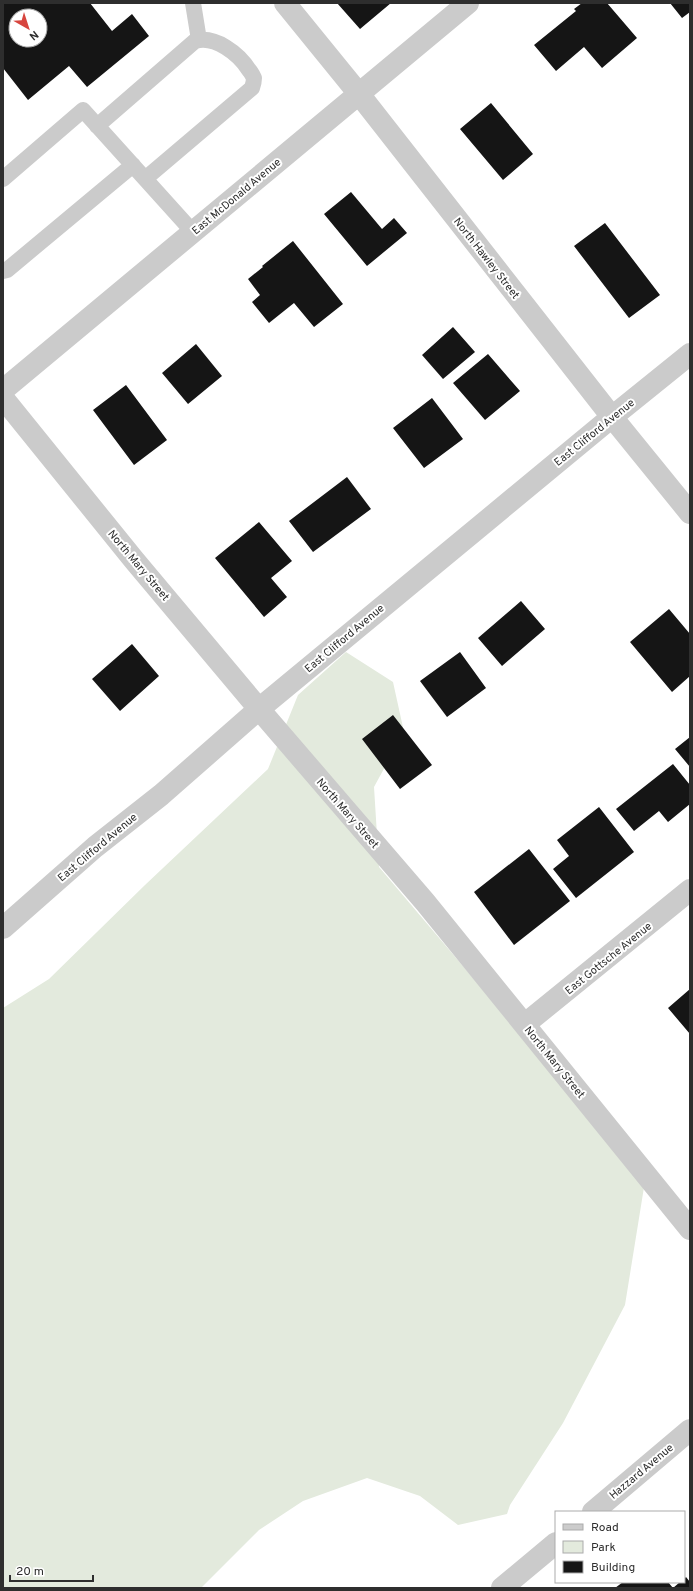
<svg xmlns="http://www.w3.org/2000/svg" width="693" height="1591" font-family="Overpass,sans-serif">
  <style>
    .green { fill: #e3eadd }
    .building { fill: #151515; fill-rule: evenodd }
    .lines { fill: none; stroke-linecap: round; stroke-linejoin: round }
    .service { stroke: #cbcbcb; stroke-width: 16 }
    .minor { stroke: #cbcbcb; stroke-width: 22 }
    .labels { text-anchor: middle; stroke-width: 4; stroke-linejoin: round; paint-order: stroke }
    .street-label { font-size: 11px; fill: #2e2e2e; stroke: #fff }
  </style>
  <rect width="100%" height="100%" fill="#fff"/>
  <!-- green -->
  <path class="green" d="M346 652 393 682 404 732 374 787 379 867 645 1181 625 1305 563 1423 510 1505 507 1514 458 1525 420 1496 367 1478 303 1501 259 1530 201 1588H4L3 1008 49 979 145 885 268 769 298 695Z"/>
  <!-- building -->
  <path class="building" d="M3 3H90L112 31 132 14 149 36 87 87 69 66 28 100 3 68ZM16 16H40V40H16Z
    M337 3H391L360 29Z
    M582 3H607L637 38 602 68 584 47 556 71 534 45 576 11 574 9Z
    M670 3H690V12L682 18Z
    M491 103 533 154 503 180 460 129Z
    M351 192 382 229 394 218 407 233 367 266 324 214Z
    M605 223 660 295 629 318 574 246Z
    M293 241 343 304 314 327 294 303 269 323 252 302 260 295 248 279 263 267 262 266Z
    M453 327 475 352 443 379 422 355Z
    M196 344 222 376 188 404 162 373Z
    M488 354 520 391 485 420 453 383Z
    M126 385 167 440 134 465 93 410Z
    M432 398 463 439 424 468 393 428Z
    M347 477 371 509 313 552 289 521Z
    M259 522 292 561 271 578 287 597 264 617 215 558Z
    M521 601 545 629 502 666 478 638Z
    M669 609 690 634V676L672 692 630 642Z
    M132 644 159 676 120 711 92 679Z
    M460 652 486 688 447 717 420 681Z
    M393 715 432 765 400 789 362 739Z
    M690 737V767L675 749Z
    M673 764 690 785V804L668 822 659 811 634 831 616 809Z
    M599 807 634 852 576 898 553 869 569 856 557 840Z
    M529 849 570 901 514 945 474 892Z
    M690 989V1034L668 1008Z
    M686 1577 690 1582V1588H673L680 1582H684V1579Z
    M623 1582H668L673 1588H615Z"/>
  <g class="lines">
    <!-- service -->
    <path class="service" d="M193 3 199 40
      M97 126 195 41C215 35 239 54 249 70 251 72 253 76 254 78 254 81 253 85 252 88L146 178
      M3 179 83 110 193 232
      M3 271 7 270 133 165"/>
    <!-- minor -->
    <path class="minor" d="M285 3 359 94 612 417 690 513
      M3 390 468 3
      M3 398 134 560 259 709 425 902 690 1229
      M3 928 95 847 161 795 259 709 612 417 690 354
      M525 1024 690 890
      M593 1512 690 1430
      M502 1588 556 1543"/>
  </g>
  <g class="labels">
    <!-- street labels -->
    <g class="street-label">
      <text transform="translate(236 196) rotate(-40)" y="4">East McDonald Avenue</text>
      <text transform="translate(487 258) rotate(52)" y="4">North Hawley Street</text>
      <text transform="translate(594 432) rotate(-39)" y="4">East Clifford Avenue</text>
      <text transform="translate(139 565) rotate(50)" y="4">North Mary Street</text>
      <text transform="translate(344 638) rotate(-40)" y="4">East Clifford Avenue</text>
      <text transform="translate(348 813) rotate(49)" y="4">North Mary Street</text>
      <text transform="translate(97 847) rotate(-40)" y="4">East Clifford Avenue</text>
      <text transform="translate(608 958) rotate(-39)" y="4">East Gottsche Avenue</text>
      <text transform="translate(555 1062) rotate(51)" y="4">North Mary Street</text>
      <text transform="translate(641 1471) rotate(-40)" y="4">Hazzard Avenue</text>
    </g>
  </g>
  <!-- border -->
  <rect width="693" height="1591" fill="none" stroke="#2e2e2e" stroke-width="8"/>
  <!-- legend -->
  <rect x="555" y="1511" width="130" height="72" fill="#ffffff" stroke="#ababab"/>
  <rect x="563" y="1524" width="20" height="6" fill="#cbcbcb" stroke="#ababab"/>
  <text x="591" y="1531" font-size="12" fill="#2e2e2e">Road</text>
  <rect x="563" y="1541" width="20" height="12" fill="#e3eadd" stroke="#ababab"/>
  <text x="591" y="1551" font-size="12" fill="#2e2e2e">Park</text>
  <rect x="563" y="1561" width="20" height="12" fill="#151515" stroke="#ababab"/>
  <text x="591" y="1571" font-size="12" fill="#2e2e2e">Building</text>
  <!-- north arrow -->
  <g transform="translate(28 28) rotate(141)"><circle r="19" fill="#ffffff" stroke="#ababab"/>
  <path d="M0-3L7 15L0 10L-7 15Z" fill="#d7453e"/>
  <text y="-6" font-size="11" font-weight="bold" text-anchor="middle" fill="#2e2e2e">N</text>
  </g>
  <!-- scale -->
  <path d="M10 1575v6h83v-6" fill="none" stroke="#2e2e2e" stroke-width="2"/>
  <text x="16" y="1575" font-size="12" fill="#2e2e2e" stroke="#ffffff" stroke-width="3" paint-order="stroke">20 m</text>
</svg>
